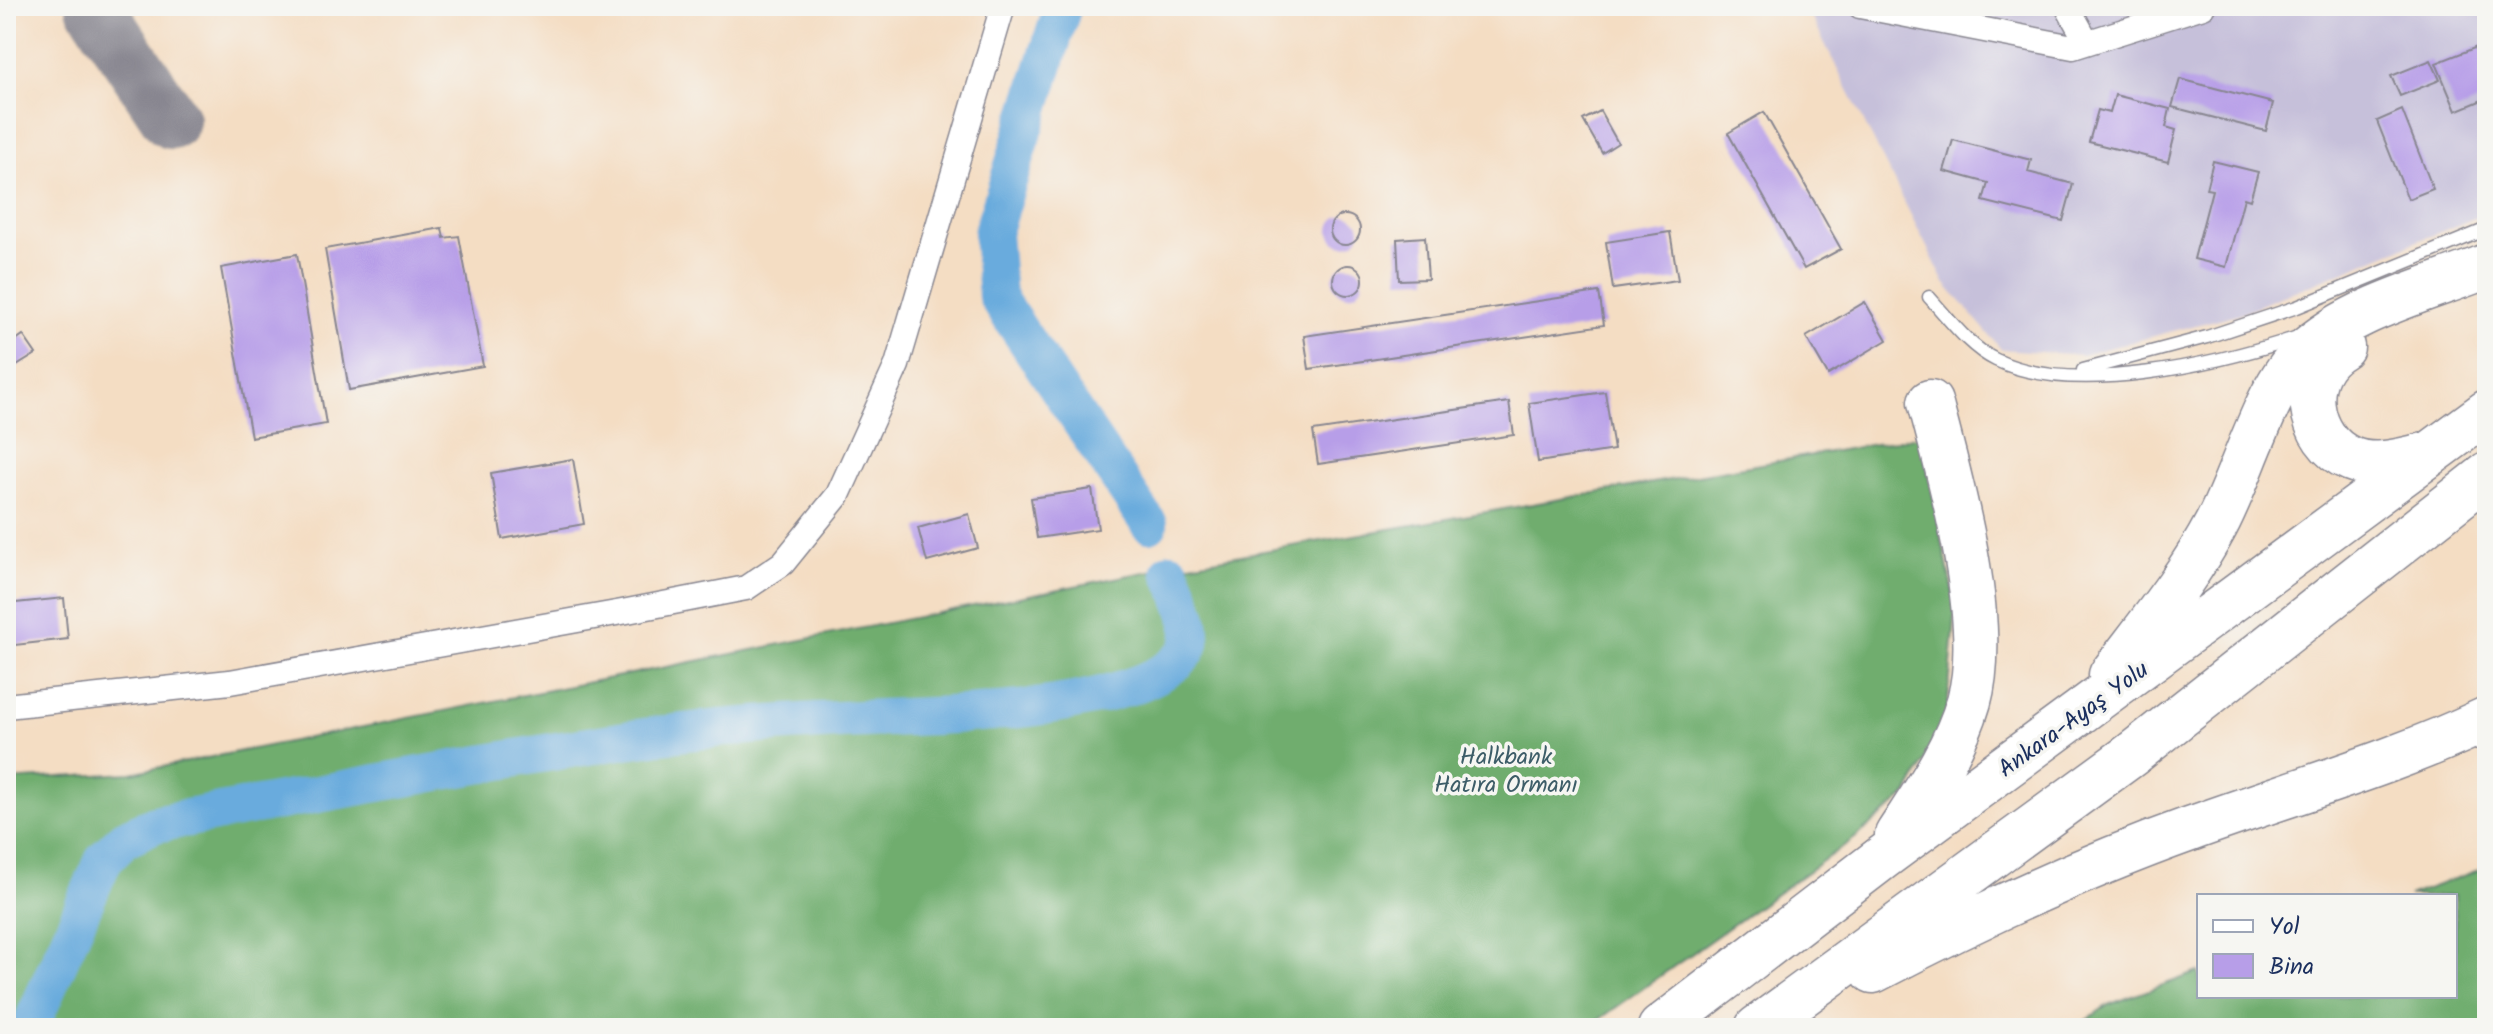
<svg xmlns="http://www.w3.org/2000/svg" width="2493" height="1034" font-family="Kalam,sans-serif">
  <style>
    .industrial { fill: #c6c0da }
    .forest { fill: #70ad6e; stroke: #466e66; stroke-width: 2 }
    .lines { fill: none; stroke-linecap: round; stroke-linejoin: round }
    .river { stroke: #69abdd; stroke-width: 38 }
    .taxiway { stroke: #888690; stroke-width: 58 }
    .building { fill: #b79ee8 }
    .lane-casing { stroke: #888690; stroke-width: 15 }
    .street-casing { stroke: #888690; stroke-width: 27 }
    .highway-casing { stroke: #888690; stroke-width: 47 }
    .lane { stroke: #fff; stroke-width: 12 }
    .street { stroke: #fff; stroke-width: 24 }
    .highway { stroke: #fff; stroke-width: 44 }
    .labels { text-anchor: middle; stroke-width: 7; stroke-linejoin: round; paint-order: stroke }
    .street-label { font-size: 24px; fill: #1b2f5e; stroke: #f6f6f2 }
    .park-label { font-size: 24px; fill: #3d5d68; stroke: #f6f6f2 }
  </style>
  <rect width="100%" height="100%" fill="#f6f6f2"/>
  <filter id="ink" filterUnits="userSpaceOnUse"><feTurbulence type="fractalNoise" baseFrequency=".0125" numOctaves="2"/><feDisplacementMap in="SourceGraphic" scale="16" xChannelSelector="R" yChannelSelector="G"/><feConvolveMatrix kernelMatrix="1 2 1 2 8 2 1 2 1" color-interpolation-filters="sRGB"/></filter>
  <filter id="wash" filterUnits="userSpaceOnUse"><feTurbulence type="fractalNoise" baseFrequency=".006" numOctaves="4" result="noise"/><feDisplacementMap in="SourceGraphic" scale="32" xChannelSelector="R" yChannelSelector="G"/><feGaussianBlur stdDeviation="1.8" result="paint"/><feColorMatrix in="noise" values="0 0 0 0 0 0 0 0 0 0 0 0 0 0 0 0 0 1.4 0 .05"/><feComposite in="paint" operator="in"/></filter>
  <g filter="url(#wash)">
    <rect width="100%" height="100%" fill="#f4ddc3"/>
    <!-- industrial -->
    <path class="industrial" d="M1806 6H2487V213L2238 314 2082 355 2001 349 1945 283Z"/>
    <!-- forest -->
    <path class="forest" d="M1921 436 1956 608 1946 723 1907 795 1855 838 1587 1028H6V780L131 773 1150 571Z
      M2487 867V1028H2075L2108 1005 2199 972V996H2455V896H2408Z"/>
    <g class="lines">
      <!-- river -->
      <path class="river" d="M1063 6 992 233 997 297 1149 524
        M30 1028 104 859 124 839 155 824C312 796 469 764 626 740 728 724 832 720 934 716 995 713 1140 703 1183 656 1203 634 1180 595 1171 571"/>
      <!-- taxiway -->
      <path class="taxiway" d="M95 6 171 120"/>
    </g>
    <g id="blocks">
      <!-- building -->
      <path class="building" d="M2487 43V98L2456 111 2436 63Z
        M2431 60 2440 80 2400 96 2391 76Z
        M2180 79 2273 103 2266 131 2172 107Z
        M2115 95 2170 109 2166 127 2176 130 2168 162 2089 142 2098 110 2110 113Z
        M2402 110 2433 189 2408 199 2377 121Z
        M1600 111 1618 143 1602 153 1583 120Z
        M1764 112 1841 249 1804 269 1728 133Z
        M1953 140 2031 160 2028 172 2073 184 2063 221 1983 201 1988 183 1944 171Z
        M2213 161 2258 172 2250 200 2244 198 2226 267 2194 259 2212 190 2206 189Z
        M1330 230a15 15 0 1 1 30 0a15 15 0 1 1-30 0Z
        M442 228 444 238 459 236 483 366 349 390 325 249Z
        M1670 232 1678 280 1613 289 1606 242Z
        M1425 237 1428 279 1399 280 1397 239Z
        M297 254 326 424 251 437 221 268Z
        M1333 280a15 15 0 1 1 30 0a15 15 0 1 1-30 0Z
        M1599 292 1604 325 1309 369 1304 336Z
        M1865 302 1887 340 1828 375 1806 337Z
        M23 335 36 354 15 367 6 347Z
        M1605 392 1614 450 1538 462 1529 403Z
        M1509 402 1514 435 1318 464 1313 431Z
        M573 459 584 524 502 539 491 473Z
        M1092 489 1098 529 1037 538 1031 498Z
        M969 514 978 548 927 562 918 528Z
        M64 598 68 639 6 646V604Z"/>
    </g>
  </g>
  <g filter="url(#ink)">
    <use href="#blocks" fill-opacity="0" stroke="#888690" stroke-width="2"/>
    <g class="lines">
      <!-- lane casing -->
      <g class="lane-casing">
        <path id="lane" d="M1929 297C1949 319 1969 347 1996 360 2075 398 2219 363 2298 337
          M2083 370 2207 337 2297 307 2487 229"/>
      </g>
      <!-- street casing -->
      <g class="street-casing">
        <path id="street" d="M1860 6 2073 47 2203 6
          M2067 6 2087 42
          M6 706 230 682 622 612 746 588 783 563 838 495 897 365 1003 6"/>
      </g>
      <!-- highway casing -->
      <g class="highway-casing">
        <path id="highway" d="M2342 347C2296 373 2307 441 2351 459 2375 469 2401 460 2425 455
          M2111 675C2147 627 2188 578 2216 525 2240 481 2264 394 2296 360 2343 310 2425 291 2487 266
          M1897 835C1925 792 1955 750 1969 701 1991 623 1951 481 1930 402
          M1873 971C1976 917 2081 868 2190 829 2289 793 2392 764 2487 719
          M1660 1028 1882 858 2487 412
          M1757 1028 2131 755 2487 475"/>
      </g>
      <!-- lane -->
      <use href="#lane" class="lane"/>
      <!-- street -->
      <use href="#street" class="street"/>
      <!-- highway -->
      <use href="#highway" class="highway"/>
    </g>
  </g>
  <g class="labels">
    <!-- street labels -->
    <g class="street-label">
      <text transform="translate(2073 719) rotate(-36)" y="8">Ankara-Ayaş Yolu</text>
    </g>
    <!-- park labels -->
    <g class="park-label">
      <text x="1506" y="764">Halkbank<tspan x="1506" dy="28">Hatıra Ormanı</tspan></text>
    </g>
  </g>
  <!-- margin -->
  <rect width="2493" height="1034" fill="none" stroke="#f6f6f2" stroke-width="32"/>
  <!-- legend -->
  <rect x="2197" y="894" width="260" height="104" fill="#f6f6f2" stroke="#9ea6b7" stroke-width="2"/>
  <rect x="2213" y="920" width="40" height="12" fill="#ffffff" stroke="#9ea6b7" stroke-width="2"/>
  <text x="2269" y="934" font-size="24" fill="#1b2f5e">Yol</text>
  <rect x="2213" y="954" width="40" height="24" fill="#b79ee8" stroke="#9ea6b7" stroke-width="2"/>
  <text x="2269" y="974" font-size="24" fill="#1b2f5e">Bina</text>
</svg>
